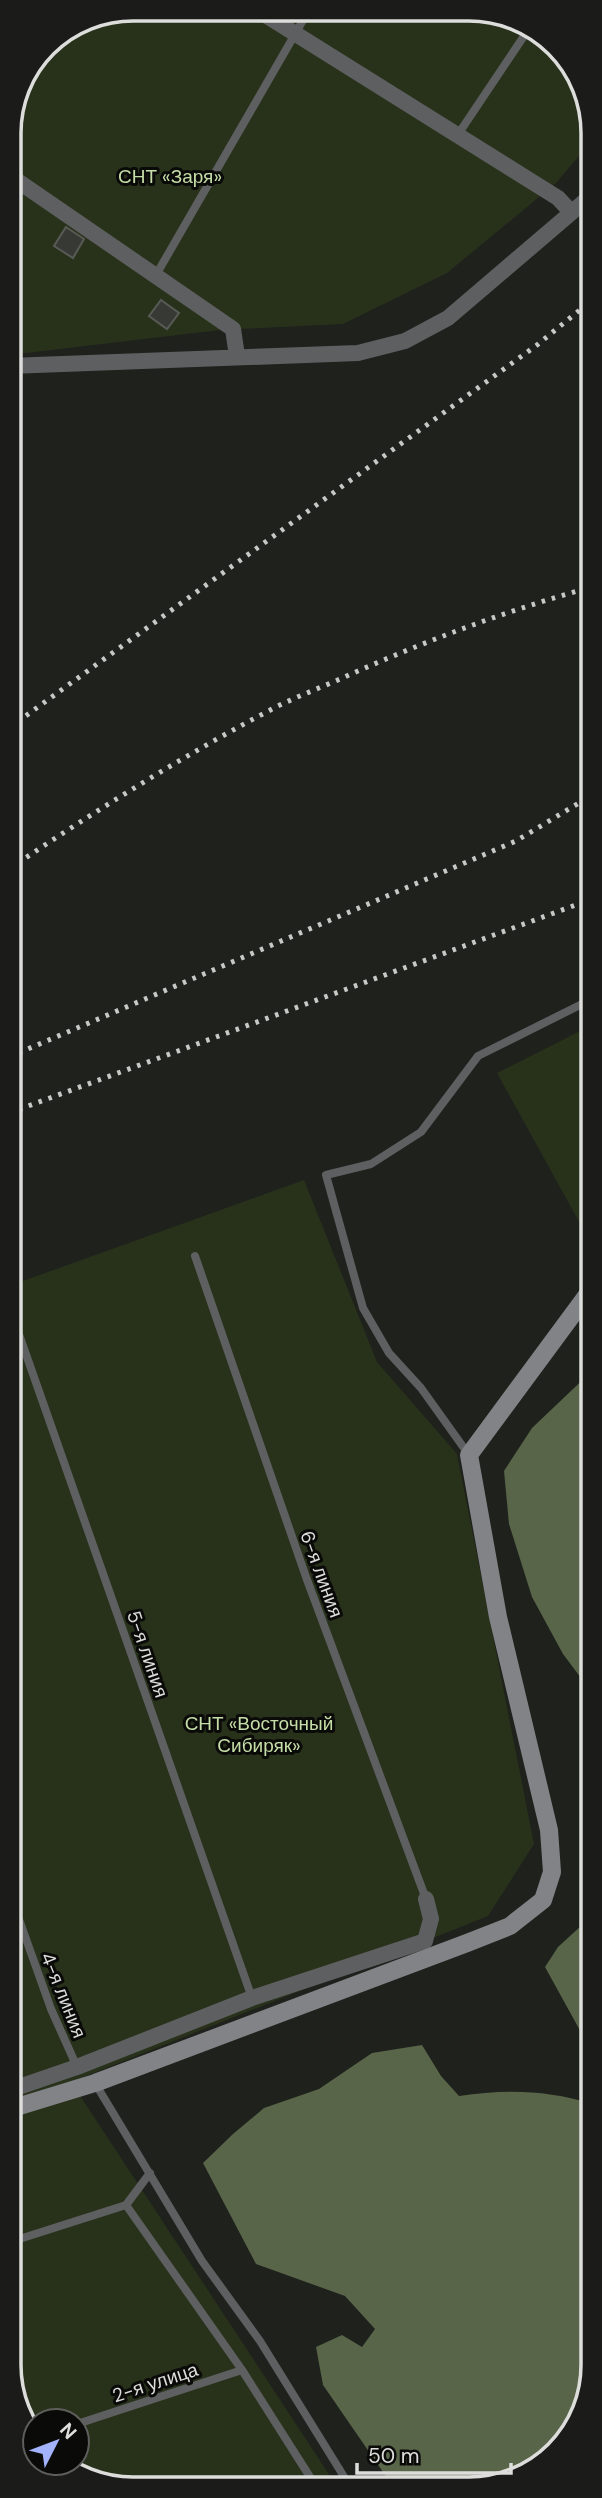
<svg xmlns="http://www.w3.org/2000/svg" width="602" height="2498" font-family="'DM Sans',sans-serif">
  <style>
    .green { fill: #28321b }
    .water { fill: #586548 }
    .building { fill: #373935; stroke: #585a56; stroke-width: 2 }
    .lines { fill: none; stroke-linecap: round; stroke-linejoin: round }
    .lane { stroke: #5e5f61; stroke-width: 8 }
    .street { stroke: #5e5f61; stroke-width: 16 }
    .secondary { stroke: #828386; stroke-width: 18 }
    .rail { stroke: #c8c9c7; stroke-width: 5; stroke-dasharray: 3.5 7; stroke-linecap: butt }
    .labels { text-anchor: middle; stroke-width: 6; stroke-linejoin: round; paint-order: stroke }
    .park-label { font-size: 19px; fill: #c5dda6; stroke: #0a0a09 }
    .street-label { font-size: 19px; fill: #dddedc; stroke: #0a0a09 }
    .rim { fill: none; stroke: #dddedc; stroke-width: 3.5 }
  </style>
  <rect width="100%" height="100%" fill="#1f211d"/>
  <!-- green -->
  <path class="green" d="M501 13 562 51 592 116V141L556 183 447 273 343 324 220 330 9 355V125L45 45 86 18Z
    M592 1025 593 1247 497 1073Z
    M304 1180 377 1362 457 1454 534 1844 488 1916 71 2082 338 2488 108 2487 64 2463H77V2421H35V2433L10 2382 9 1286Z"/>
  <!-- water -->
  <path class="water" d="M593 1370V1694L563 1654 532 1597 509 1524 504 1471 532 1428Z
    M593 1915V2054L545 1967 558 1947Z
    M422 2045 441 2076 459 2096C507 2089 546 2090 593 2104V2373L562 2447 486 2488H394L323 2385 316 2347 342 2335 362 2347 375 2329 345 2296 256 2264 203 2163 233 2134 264 2108 319 2089 372 2053Z"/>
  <!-- building -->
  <path class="building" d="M66 227 84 239 73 258 54 246Z
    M161 300 179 313 167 329 149 316Z"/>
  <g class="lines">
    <!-- lane -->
    <path class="lane" d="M32 74 55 38
      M457 136 528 30
      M156 275 306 15
      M195 1256 306 1577 426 1899
      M14 1320 252 1998
      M469 1455 421 1388 389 1353 363 1308 326 1175 371 1164 421 1132 478 1056 592 999
      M10 1894 51 2009 77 2067
      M95 2083 202 2261 260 2341 351 2488
      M150 2173 126 2205 242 2370 317 2488
      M10 2242 126 2205
      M77 2424 242 2370"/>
    <!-- street -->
    <path class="street" d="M267 16 558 198 571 212
      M9 175 233 329 237 356
      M9 366 358 353 405 341 448 318 592 195
      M10 2090 77 2067 252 1998 425 1941 431 1919 426 1899"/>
    <!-- secondary -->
    <path class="secondary" d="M10 2109 95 2083 467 1943 510 1926 543 1900 552 1872 549 1830 498 1617 469 1455 593 1287"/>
    <!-- rail -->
    <path class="rail" d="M9 728 537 345 592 300
      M9 869C95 811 184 755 276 707 300 695 325 686 349 675 428 640 508 610 592 587
      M9 1057 516 841 592 795
      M9 1113 592 899"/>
  </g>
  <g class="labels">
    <!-- park labels -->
    <g class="park-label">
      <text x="170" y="183">СНТ «Заря»</text>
      <text x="259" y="1730">СНТ «Восточный<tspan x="259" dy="22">Сибиряк»</tspan></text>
    </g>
    <!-- street labels -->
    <g class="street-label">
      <text transform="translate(322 1574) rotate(70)" y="7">6-я линия</text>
      <text transform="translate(148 1654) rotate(71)" y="7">5-я линия</text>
      <text transform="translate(64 1995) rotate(68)" y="7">4-я линия</text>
      <text transform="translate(155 2382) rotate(-18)" y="7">2-я улица</text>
    </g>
  </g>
  <!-- crop -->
  <path d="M0 0H602V2498H0ZM133 21H469A112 112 0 0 1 581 133V2365A112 112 0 0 1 469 2477H133A112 112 0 0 1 21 2365V133A112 112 0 0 1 133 21Z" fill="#1b1b1a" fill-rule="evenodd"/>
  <path class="rim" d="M133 21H469A112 112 0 0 1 581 133V2365A112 112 0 0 1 469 2477H133A112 112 0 0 1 21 2365V133A112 112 0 0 1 133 21Z"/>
  <!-- north arrow -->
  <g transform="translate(56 2442) rotate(48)"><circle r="33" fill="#0a0a09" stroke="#5e5f5d" stroke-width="2"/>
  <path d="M0-5L12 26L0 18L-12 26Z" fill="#a2b2fd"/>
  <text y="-10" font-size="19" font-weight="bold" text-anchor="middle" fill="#dddedc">N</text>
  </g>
  <!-- scale -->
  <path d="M357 2463v10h154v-10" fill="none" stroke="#dddedc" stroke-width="3.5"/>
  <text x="368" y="2463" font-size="21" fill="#dddedc" stroke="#0a0a09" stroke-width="5" paint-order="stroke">50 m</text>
</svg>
